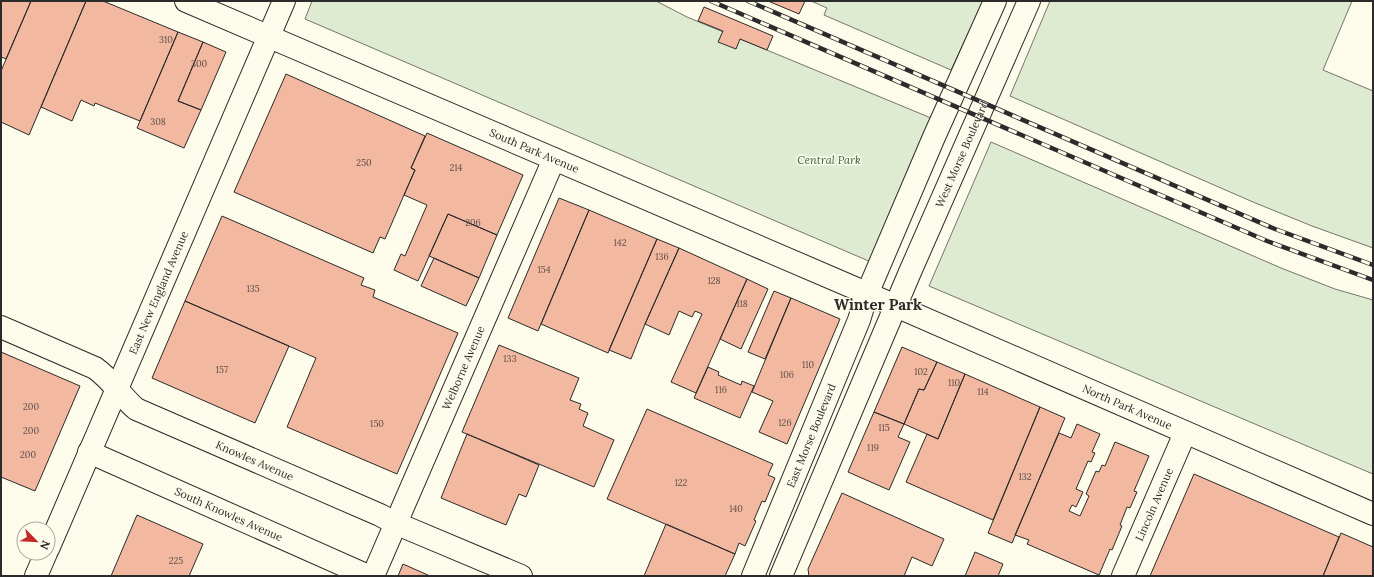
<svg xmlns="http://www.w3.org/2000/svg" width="1374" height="577" font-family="Lora,serif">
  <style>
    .green { fill: #deebd1; stroke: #74746e }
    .building { fill: #f2b8a0; stroke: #2b2b2b }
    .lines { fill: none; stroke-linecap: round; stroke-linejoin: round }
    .minor-casing { stroke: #2b2b2b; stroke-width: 24 }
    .minor { stroke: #fdfbea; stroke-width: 22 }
    .rail-casing { stroke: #2b2b2b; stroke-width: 4.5 }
    .rail { stroke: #fdfbea; stroke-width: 3; stroke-dasharray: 9; stroke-linecap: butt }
    .labels { text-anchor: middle; stroke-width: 3; stroke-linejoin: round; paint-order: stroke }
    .number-label { font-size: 9px; fill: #5d4e48 }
    .street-label { font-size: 11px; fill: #2b2b2b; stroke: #fdfbea }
    .park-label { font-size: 11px; font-style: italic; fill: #34623c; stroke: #fdfbea }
    .district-label { font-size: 15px; font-weight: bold; fill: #2b2b2b; stroke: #fdfbea }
  </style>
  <rect width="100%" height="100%" fill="#fdfbea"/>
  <!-- green -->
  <path class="green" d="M312 1H656L687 17 931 118 871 262 305 19Z
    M811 1H983L951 70 824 15 827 8Z
    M1050 1H1352L1323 70 1373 91V248L1312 226 1253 202 1010 96Z
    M991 142 1281 268 1335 289 1373 300V474L929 286Z"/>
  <!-- building -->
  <path class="building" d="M1 1H31L6 59 1 57Z
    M31 1H86L29 135 1 122V71Z
    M86 1H103L178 32 140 121 95 103 94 106 81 100 72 121 41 107Z
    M768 1H805L799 14Z
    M704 7 773 36 767 50 740 39 736 49 718 42 723 31 698 21Z
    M178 32 203 42 178 101 201 110 184 148 137 128Z
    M203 42 226 52 201 110 178 101Z
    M286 74 425 136 411 168 415 170 404 195 385 239 380 237 373 253 234 192Z
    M427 133 523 175 497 235 448 214 418 281 394 270 401 254 405 256 427 205 404 195 415 170 411 168Z
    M559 198 589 210 538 331 508 318Z
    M589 210 657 239 608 353 541 324Z
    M448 214 497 235 479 278 429 256Z
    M222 216 364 278 361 285 375 290 373 297 458 333 397 474 287 427 316 358 185 301Z
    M657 239 679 248 645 324 631 359 609 350Z
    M679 248 747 279 696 393 671 382 702 314 695 311 692 317 679 311 669 335 645 324Z
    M434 258 479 278 466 306 421 286Z
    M747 279 768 289 741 349 720 339Z
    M774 291 791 298 765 359 748 352Z
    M791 298 840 319 787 444 759 432 773 401 752 392Z
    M185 301 289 346 255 423 152 378Z
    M499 345 579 378 570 400 581 404 579 409 588 413 583 426 614 440 594 487 462 432Z
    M902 347 937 362 924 390 919 389 904 424 874 412Z
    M1 352 80 386 35 491 1 477Z
    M937 362 965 374 938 439 904 424 919 389 924 390Z
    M708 367 719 372 718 375 741 385 742 381 754 386 740 418 694 398Z
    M965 374 1040 407 993 520 906 482 927 434 938 439Z
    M1040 407 1065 418 1012 543 988 533Z
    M647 409 773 464 768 475 775 478 765 502 762 501 754 520 756 521 745 546 739 543 735 554 607 499Z
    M874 412 904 424 898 437 910 442 889 490 848 472Z
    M1077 424 1100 434 1092 452 1095 453 1091 462 1088 461 1076 489 1083 492 1076 507 1072 505 1069 511 1080 516 1089 496 1086 494 1096 471 1099 472 1102 465 1105 466 1115 442 1149 456 1134 491 1137 492 1130 508 1127 507 1120 525 1122 526 1112 550 1110 549 1099 575 1027 544 1029 540 1015 535 1059 433 1071 438Z
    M467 434 539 465 526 497 519 494 506 525 441 498Z
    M1194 474 1339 537 1323 576H1150Z
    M842 493 944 539 932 566 912 557 904 576H809L808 569Z
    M137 515 203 544 189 576H111Z
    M666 524 735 554 725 576H644Z
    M1341 533 1373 547V576H1323Z
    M975 552 1003 564 998 576H965Z
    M403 564 430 576H398Z"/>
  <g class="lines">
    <!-- minor casing -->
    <g class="minor-casing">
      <g id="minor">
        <path id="s1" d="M186 1 850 286 1373 514"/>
        <path id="s2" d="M1 327 95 368C111 379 121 396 136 409L380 515 395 523 521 576"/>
        <path id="s3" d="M89 452 368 576"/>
        <path id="s4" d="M48 549 284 1"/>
        <path d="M36 576 46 553"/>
        <path id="s5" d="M373 576 554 159"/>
        <path id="s6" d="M753 576 859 320 867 294 934 137 995 1"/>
        <path id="s7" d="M781 576 910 272 1029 1"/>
        <path id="s8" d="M1123 576 1185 433"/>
      </g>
    </g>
    <!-- minor -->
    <use href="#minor" class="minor"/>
    <!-- rail casing -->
    <g class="rail-casing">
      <path id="rail" d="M711 1 1267 241 1373 280
        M748 1 1275 229 1373 265"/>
    </g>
    <!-- rail -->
    <use href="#rail" class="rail"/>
  </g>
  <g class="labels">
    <!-- number labels -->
    <g class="number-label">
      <text x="166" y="43">310</text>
      <text x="199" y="67">300</text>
      <text x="158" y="125">308</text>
      <text x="364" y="166">250</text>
      <text x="456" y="171">214</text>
      <text x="473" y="226">206</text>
      <text x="620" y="246">142</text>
      <text x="662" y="260">136</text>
      <text x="544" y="273">154</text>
      <text x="714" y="284">128</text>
      <text x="253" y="292">135</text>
      <text x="742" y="307">118</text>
      <text x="510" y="362">133</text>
      <text x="808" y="368">110</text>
      <text x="222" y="373">157</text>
      <text x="921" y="375">102</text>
      <text x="787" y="378">106</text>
      <text x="954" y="386">110</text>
      <text x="721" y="393">116</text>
      <text x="983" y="395">114</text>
      <text x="31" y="410">200</text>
      <text x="785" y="426">126</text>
      <text x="377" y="427">150</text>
      <text x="884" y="431">115</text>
      <text x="31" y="434">200</text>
      <text x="873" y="451">119</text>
      <text x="28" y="458">200</text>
      <text x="1025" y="480">132</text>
      <text x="681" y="486">122</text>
      <text x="736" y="512">140</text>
      <text x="176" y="564">225</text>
    </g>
    <!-- street labels -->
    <g class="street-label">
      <text dy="4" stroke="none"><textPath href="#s1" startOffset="379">South Park Avenue</textPath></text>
      <text dy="4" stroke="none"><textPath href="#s7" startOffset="459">West Morse Boulevard</textPath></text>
      <text dy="4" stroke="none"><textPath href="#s4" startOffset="279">East New England Avenue</textPath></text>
      <text dy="4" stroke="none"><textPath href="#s5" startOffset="227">Welborne Avenue</textPath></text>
      <text dy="4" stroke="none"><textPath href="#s1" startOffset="1025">North Park Avenue</textPath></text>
      <text dy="4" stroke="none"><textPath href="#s6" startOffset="152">East Morse Boulevard</textPath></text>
      <text dy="4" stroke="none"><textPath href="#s2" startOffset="290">Knowles Avenue</textPath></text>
      <text dy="4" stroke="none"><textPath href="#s8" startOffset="78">Lincoln Avenue</textPath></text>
      <text dy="4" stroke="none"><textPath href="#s3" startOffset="153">South Knowles Avenue</textPath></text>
    </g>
    <!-- park labels -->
    <g class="park-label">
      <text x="829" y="164">Central Park</text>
    </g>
    <!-- district labels -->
    <g class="district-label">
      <text x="878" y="310">Winter Park</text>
    </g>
  </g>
  <!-- border -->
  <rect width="1374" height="577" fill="none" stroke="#2b2b2b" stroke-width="4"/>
  <!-- north arrow -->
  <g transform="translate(36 541) rotate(114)"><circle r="19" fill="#fdfbea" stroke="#a9a89e"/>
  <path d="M0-3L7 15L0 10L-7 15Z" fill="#c62828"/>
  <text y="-6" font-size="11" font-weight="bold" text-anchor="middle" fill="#2b2b2b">N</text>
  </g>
</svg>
